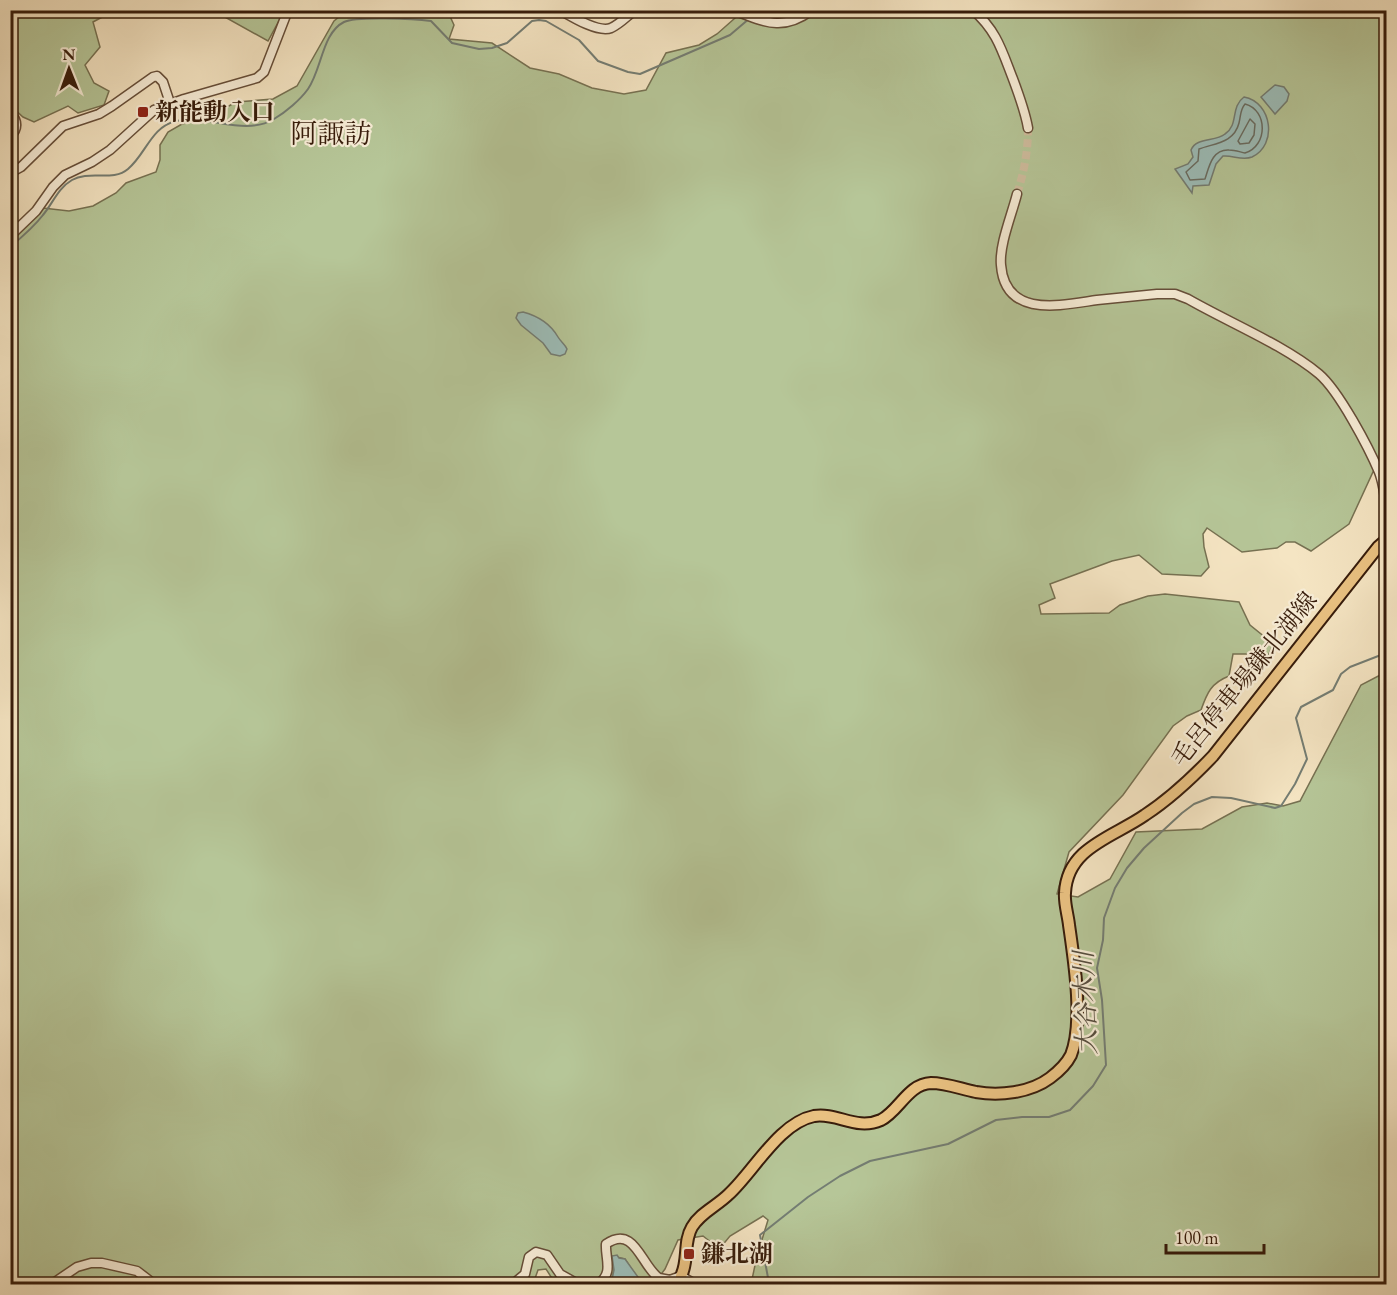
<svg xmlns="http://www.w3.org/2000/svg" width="1397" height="1295" font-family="'EB Garamond','Noto Serif JP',serif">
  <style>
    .green { fill: #b6c698; stroke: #767152; stroke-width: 1.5 }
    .water { fill: #9dbeb9; stroke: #747d73; stroke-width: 1.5 }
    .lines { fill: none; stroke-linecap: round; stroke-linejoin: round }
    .shore { stroke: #6a6d62; stroke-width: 1.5 }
    .stream { stroke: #747d73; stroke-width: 2 }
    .minor-tunnel { stroke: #cfbd9e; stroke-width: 8; stroke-dasharray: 8 4; stroke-linecap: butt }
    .minor-casing { stroke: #664e39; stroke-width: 11 }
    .major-casing { stroke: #371c0b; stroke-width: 14 }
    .minor { stroke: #f8eed8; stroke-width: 8 }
    .major { stroke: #eac282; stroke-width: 10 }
    .poi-dot { fill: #8f2418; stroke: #f8eed8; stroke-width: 2 }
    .labels { text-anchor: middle; stroke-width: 4.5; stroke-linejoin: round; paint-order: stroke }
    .poi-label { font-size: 24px; font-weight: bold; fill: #371c0b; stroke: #f8eed8; text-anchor: start }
    .street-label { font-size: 24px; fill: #371c0b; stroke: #f8eed8 }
    .water-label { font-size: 26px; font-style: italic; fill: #564d3f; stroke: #f8eed8 }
    .quarter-label { font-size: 27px; fill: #371c0b; stroke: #f8eed8 }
  </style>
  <rect width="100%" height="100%" fill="#f5e5c3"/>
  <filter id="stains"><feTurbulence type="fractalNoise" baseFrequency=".00333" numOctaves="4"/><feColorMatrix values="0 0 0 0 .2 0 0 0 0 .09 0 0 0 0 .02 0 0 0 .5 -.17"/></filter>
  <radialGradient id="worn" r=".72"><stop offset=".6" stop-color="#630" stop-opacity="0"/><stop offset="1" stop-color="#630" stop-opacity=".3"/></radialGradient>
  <!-- green -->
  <path class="green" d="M11 10 108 11V14L93 22 100 47 85 65 94 83 109 91 104 105 78 113 68 106 34 122 23 117 11 106Z
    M444 10 448 12 454 25 449 39 492 43 530 68 559 74 592 88 624 94 646 90 666 53 699 45 717 34 743 11H1386V469L1373 472 1349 524 1311 551 1295 542H1286L1277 548 1242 552 1207 528 1203 534 1204 547 1209 567 1201 576 1162 574 1139 555 1112 561 1050 584 1055 598 1039 605 1041 614 1109 613 1120 605 1148 596 1165 594 1239 602 1250 625 1266 638 1272 647 1268 656 1261 660 1247 654H1233L1229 676C1211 683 1207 693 1201 710L1187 716 1173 726 1123 795 1069 852 1057 894 1078 897 1110 879 1136 832 1202 829 1242 807 1267 803 1283 806 1300 801 1361 685 1386 672V1284H751L757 1256 768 1220 763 1216 730 1236 711 1259 712 1243 703 1236 678 1240 665 1269 654 1284H641L625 1259 612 1256 614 1270 611 1284H560L553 1280 546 1269 538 1270 533 1284H11L10 242 43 208 69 211 93 206 116 193 126 183 156 172 160 160V145L168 132 182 124 209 117 236 102 273 99 297 86 334 21 345 12Z
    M214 11H280L281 17 268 41Z"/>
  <!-- water -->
  <path class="water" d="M1275 85 1284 87 1289 94 1287 101 1275 114 1261 97Z
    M1244 97C1272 102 1278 145 1252 157 1242 161 1233 155 1223 156L1216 164 1209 185 1193 186 1192 193 1175 169 1188 164 1193 157 1191 150C1196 137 1215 142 1225 134 1239 125 1230 107 1244 97Z
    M523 312C538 316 550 323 558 337 561 342 565 344 567 349L565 354 560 356 551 354 543 343 521 325 516 318 518 313Z
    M617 1255 619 1258 625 1259 643 1284H611L614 1270 612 1256Z"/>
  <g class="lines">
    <!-- shore -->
    <path class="shore" d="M1245 104C1268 110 1268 146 1245 153 1240 152 1235 150 1229 150 1212 149 1209 167 1205 179L1190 180 1186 172 1198 161 1199 149C1215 143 1234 143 1239 123 1241 115 1240 110 1245 104Z
      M1250 119 1255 124 1254 135 1249 143 1240 144 1238 141Z"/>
    <!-- stream -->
    <path class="stream" d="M10 247C22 237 33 228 43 215 53 203 58 188 72 180 89 170 113 182 128 169 146 154 151 127 176 121 208 114 244 137 274 119 286 112 300 100 308 89 322 69 322 33 344 22 356 16 415 19 431 21L452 43 479 49 492 48 507 43 532 21 539 20 546 21 579 40 598 61 628 72 640 74 730 35 750 18
      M87 1284C105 1276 120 1277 137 1284
      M790 1284 787 1283H769L760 1235 808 1197 840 1176 870 1161 948 1144 996 1120 1022 1117H1049L1070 1110 1093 1086 1106 1065 1102 1000 1097 968 1103 940 1104 918 1115 888 1127 868 1144 848 1182 813 1194 804 1212 797 1231 798 1275 808 1281 806 1295 784 1307 759 1296 718 1301 707 1333 690 1341 674 1350 667 1386 653"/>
    <!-- minor-tunnel -->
    <path class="minor-tunnel" d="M1017 194C1024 172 1028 152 1028 128"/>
    <!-- minor casing -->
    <g class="minor-casing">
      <path id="minor" d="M560 10C572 17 598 33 611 28 620 24 627 16 635 10
        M733 10C765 22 782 32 812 10
        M973 10C997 31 1002 51 1013 79 1019 95 1025 111 1028 128
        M10 112C18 121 18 129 10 137
        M10 173 21 167 63 126 99 114 112 106 153 77 157 76 163 82 170 103
        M1017 194C1012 214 999 245 1001 265 1005 319 1062 305 1097 300 1117 298 1137 296 1157 294H1175L1188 299C1228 322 1284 345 1319 374 1339 391 1369 448 1379 472 1383 482 1384 493 1386 503
        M10 236 36 211 53 187 65 175 92 162 110 150 154 110 184 99 257 78 264 72 288 10
        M10 1284H12
        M52 1284 77 1267 91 1263H102L137 1271 154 1284
        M513 1284 525 1274 529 1257 536 1252 547 1255 560 1274 578 1284
        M598 1284C614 1273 605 1259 606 1244 635 1224 641 1266 659 1278L670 1280 681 1276 695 1284"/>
    </g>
    <!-- major casing -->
    <g class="major-casing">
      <path id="major" d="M681 1276C689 1261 683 1242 692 1227 700 1213 717 1206 729 1194 754 1171 779 1123 814 1116 837 1112 856 1131 881 1120 899 1111 908 1084 931 1083 946 1083 961 1089 976 1092 999 1096 1030 1093 1050 1078 1058 1072 1066 1065 1071 1055 1084 1022 1074 960 1069 925 1068 915 1064 903 1065 893 1067 847 1114 837 1145 815 1171 798 1192 778 1213 756L1378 547 1386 540"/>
    </g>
    <!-- minor -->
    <use href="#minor" class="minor"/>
    <!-- major -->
    <use href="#major" class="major"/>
  </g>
  <!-- markers -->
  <g class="poi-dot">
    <rect x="137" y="106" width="12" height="12" rx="3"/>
    <rect x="683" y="1248" width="12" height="12" rx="3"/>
  </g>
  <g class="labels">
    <!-- poi labels -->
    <g class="poi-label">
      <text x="155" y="120">新能動入口</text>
      <text x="701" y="1262">鎌北湖</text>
    </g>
    <!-- street labels -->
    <g class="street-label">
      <text transform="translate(1244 679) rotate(-51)" y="8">毛呂停車場鎌北湖線</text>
    </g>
    <!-- water labels -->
    <g class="water-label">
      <text transform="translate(1085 1003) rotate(-92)" y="9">大谷木川</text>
    </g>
    <!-- quarter labels -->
    <g class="quarter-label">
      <text x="331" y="143">阿諏訪</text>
    </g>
  </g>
  <!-- margin -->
  <rect width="1397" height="1295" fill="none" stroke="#f5e5c3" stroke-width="36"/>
  <rect x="12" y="12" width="1373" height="1271" fill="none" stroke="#371c0b" stroke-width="3"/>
  <rect x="18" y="18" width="1361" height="1259" fill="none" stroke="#371c0b" stroke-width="1.5"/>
  <!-- north arrow -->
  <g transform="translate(69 69) rotate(359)" stroke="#f8eed8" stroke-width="4.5" paint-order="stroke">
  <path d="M0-4.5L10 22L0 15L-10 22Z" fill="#371c0b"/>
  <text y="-9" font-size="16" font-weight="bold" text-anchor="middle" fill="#371c0b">N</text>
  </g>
  <!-- scale -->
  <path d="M1166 1244v9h98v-9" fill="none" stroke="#371c0b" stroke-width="3"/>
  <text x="1175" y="1244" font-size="18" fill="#371c0b" stroke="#f8eed8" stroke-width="4.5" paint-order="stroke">100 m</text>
  <rect width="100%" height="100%" filter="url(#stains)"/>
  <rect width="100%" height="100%" fill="url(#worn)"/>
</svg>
